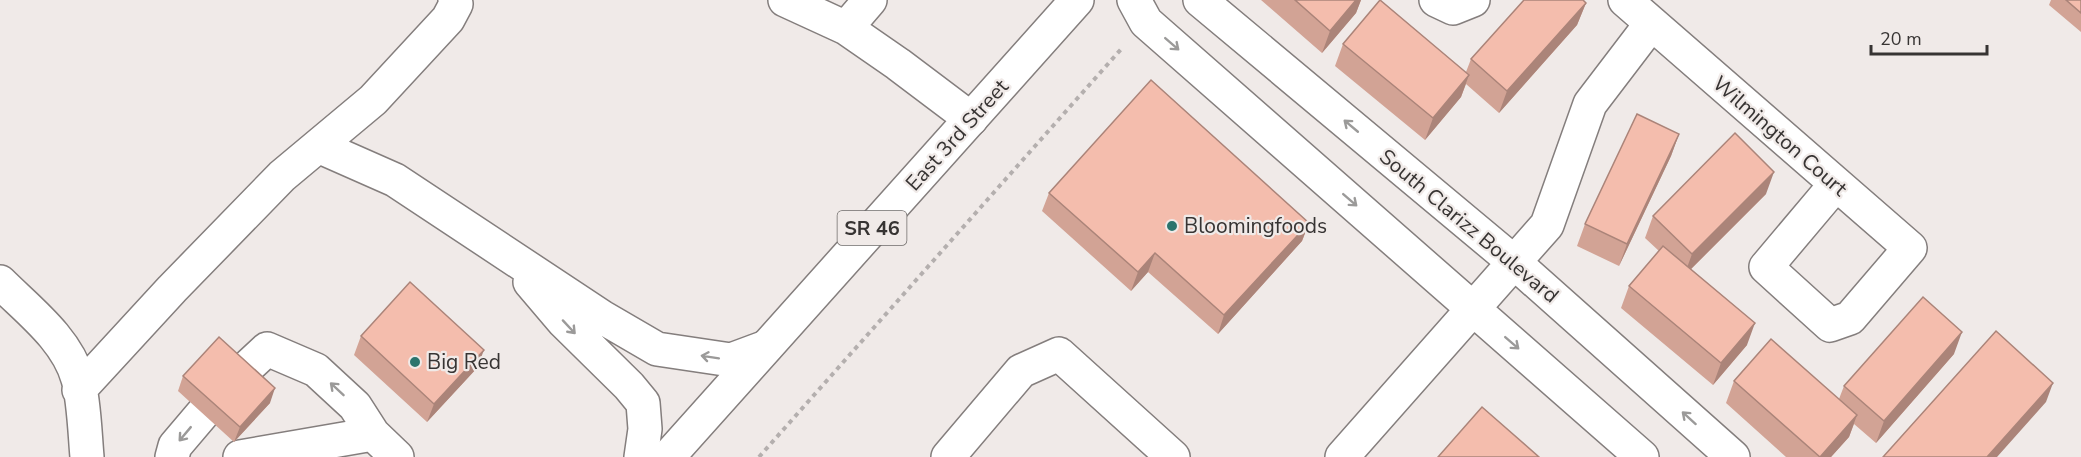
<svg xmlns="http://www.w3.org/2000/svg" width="2081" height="457" font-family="'Nunito Sans',sans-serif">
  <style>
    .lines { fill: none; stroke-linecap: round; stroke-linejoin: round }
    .minor-casing { stroke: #847e7d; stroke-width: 36 }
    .highway-casing { stroke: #847e7d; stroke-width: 36 }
    .path { stroke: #b4afae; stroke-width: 4; stroke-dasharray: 4.5 4.5; stroke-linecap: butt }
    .minor { stroke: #fff; stroke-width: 33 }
    .highway { stroke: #fff; stroke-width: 33 }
    .wall { fill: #d2a395 }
    .shaded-wall { fill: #ab8479 }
    .building { fill: #f4bdad; stroke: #ab8479; stroke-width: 1.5 }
    .oneway { stroke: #9b9a99 }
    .poi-dot { fill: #2b746d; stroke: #f0eae8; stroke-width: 2 }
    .labels { text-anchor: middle; stroke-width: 4.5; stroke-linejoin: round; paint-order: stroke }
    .shield { fill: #f0eae8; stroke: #6e6b69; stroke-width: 1.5 }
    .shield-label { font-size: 20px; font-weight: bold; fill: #373433 }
    .street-label { font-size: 21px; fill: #373433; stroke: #f0eae8 }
    .poi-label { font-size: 21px; fill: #373433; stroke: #f0eae8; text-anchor: start }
  </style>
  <rect width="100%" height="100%" fill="#f0eae8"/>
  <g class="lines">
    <!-- minor casing -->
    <g class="minor-casing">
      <path id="minor" d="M785 0 846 28 898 64 971 119
        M1134 0 1146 22 1642 457
        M1200 0 1515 263 1733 457
        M1436 0 1453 8 1473 0
        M1625 0 1910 248 1850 318 1830 325 1766 267 1836 184
        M846 28 870 0
        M318 146 395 180 602 317 657 349 731 360 766 347
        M0 282C28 310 67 339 78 379 84 399 85 435 87 457
        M530 282 564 322 629 386 643 403 645 429 641 457
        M239 375 267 349 316 370 355 406 373 434
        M79 390 172 289 282 176 373 100 448 19 456 4 455 0
        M172 457 175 446 203 413
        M240 457 373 434 397 457
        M948 457 1021 371 1059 354 1173 457
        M1342 457 1547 225 1590 104 1651 24"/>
    </g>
    <!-- highway casing -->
    <g class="highway-casing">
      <path id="highway" d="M668 457 1077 0"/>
    </g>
    <!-- path -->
    <path class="path" d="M759 457 1123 47"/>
    <!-- minor -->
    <use href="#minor" class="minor"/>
    <!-- highway -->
    <use href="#highway" class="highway"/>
  </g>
  <!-- wall -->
  <path class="wall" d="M1261 0H1361L1356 13 1322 53Z
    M2051 0H2081V32L2049 5Z
    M1586 3 1577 25 1499 113 1466 84 1461 97 1425 140 1335 66 1343 44 1466 72 1471 59Z
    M1679 134 1671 156 1619 266 1577 246 1585 224Z
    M1049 193 1309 223 1302 241 1218 334 1148 272 1131 291 1042 211Z
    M1766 194 1691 269 1747 345 1713 385 1621 308 1629 286 1659 251 1645 238 1653 216Z
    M361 336 477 368 427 422 354 355Z
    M1954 354 1876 443 1854 424 1849 437 1831 457H1786L1726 403 1734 381 1839 399 1844 386Z
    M183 376 270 403 234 442 178 391Z"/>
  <!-- shaded-wall -->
  <path class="shaded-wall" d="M1356 0H1361L1356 13 1322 53 1330 31Z
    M1586 3 1577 25 1499 113 1507 91Z
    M1469 75 1461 97 1425 140 1433 118Z
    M1679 134 1671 156 1619 266 1627 244Z
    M1774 172 1766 194 1684 276 1692 254Z
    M1309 223 1302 241 1218 334 1224 315Z
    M1155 253 1148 272 1131 291 1138 272Z
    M1755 323 1747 345 1713 385 1721 363Z
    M1962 332 1954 354 1876 443 1884 421Z
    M484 350 477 368 427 422 434 404Z
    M2053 383 2046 402 1997 457H1987Z
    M275 388 270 403 234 442 240 427Z
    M1857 415 1849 437 1831 457H1820Z"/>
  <!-- building -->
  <path class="building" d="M1295 0H1356L1330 31Z
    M1380 0 1469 75 1433 118 1343 44Z
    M1524 0H1583L1586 3 1507 91 1471 59Z
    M2066 0H2081V13Z
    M1151 80 1309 223 1224 315 1155 253 1138 272 1049 193Z
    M1637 114 1679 134 1627 244 1585 224Z
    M1735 133 1774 172 1692 254 1653 216Z
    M1663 246 1755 323 1721 363 1629 286Z
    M410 282 484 350 434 404 361 336Z
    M1923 297 1962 332 1884 421 1844 386Z
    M1996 331 2053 383 1987 457H1883Z
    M219 337 275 388 240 427 183 376Z
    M1771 339 1857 415 1820 457 1734 381Z
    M1482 407 1539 457H1438Z"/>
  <!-- one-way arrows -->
  <defs><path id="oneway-shaft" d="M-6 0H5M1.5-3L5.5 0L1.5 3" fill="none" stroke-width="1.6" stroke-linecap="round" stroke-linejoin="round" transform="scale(1.5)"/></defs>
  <g class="oneway">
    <use href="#oneway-shaft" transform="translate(1172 44) rotate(41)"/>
    <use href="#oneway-shaft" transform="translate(1351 126) rotate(-140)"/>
    <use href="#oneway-shaft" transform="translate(1350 200) rotate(41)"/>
    <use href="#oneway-shaft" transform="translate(569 327) rotate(47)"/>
    <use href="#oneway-shaft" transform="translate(1512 343) rotate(41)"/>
    <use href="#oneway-shaft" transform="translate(710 357) rotate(-171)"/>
    <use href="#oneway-shaft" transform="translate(337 389) rotate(-137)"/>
    <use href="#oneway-shaft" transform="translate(1689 418) rotate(-138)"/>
    <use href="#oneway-shaft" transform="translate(185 434) rotate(130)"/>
  </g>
  <!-- markers -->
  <g class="poi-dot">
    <circle cx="1172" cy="226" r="6"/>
    <circle cx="415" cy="362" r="6"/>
  </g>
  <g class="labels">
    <!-- shield labels -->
    <rect class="shield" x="837.5" y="211" width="69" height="34" rx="4.5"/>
    <g class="shield-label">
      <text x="872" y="235">SR 46</text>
    </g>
    <!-- street labels -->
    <g class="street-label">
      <text transform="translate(957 135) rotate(-48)" y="7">East 3rd Street</text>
      <text transform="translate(1780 136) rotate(41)" y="7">Wilmington Court</text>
      <text transform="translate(1469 226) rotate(40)" y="7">South Clarizz Boulevard</text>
    </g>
    <!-- poi labels -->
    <g class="poi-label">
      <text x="1184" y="233">Bloomingfoods</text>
      <text x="427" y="369">Big Red</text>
    </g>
  </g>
  <!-- scale -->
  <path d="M1871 45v9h116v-9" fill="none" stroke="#373433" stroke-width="3"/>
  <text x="1880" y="45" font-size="18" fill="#373433" stroke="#f0eae8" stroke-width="4.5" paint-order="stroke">20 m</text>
</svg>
